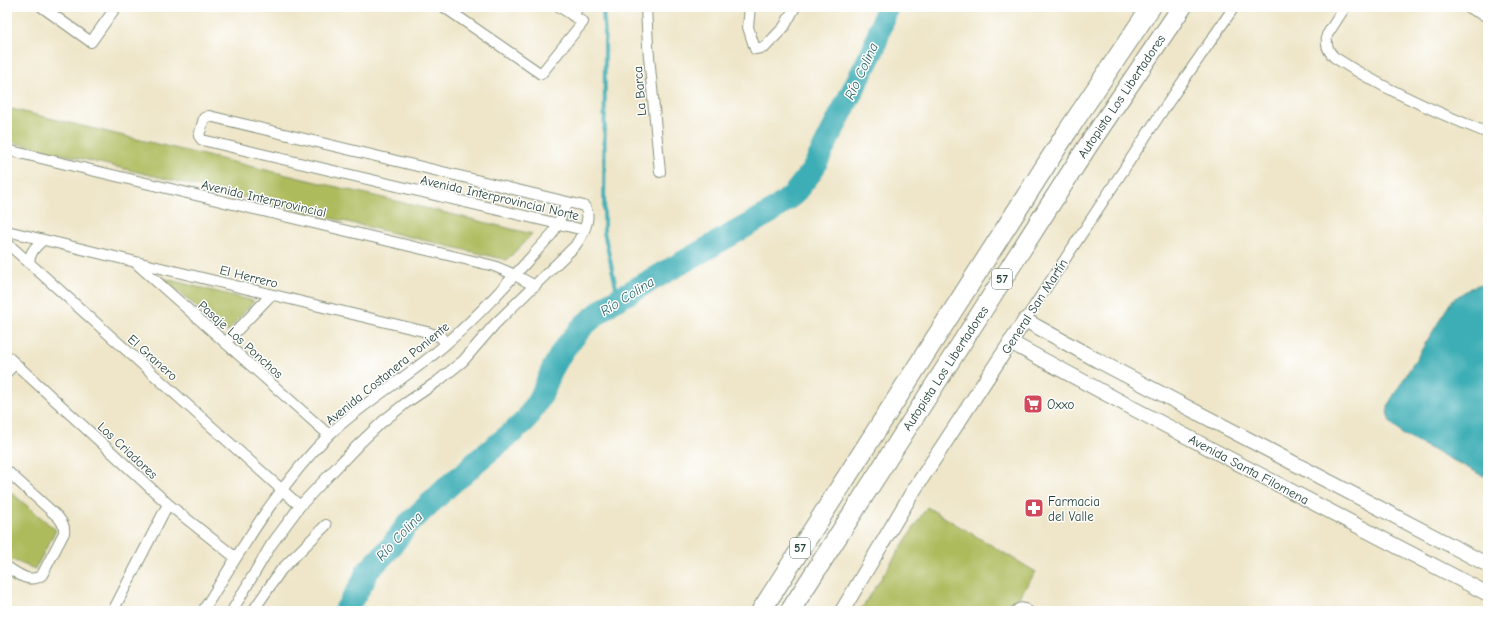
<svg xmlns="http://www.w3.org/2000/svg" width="1495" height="618" font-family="'Comic Neue',sans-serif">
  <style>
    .green { fill: #aebb5d; stroke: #667c48 }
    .water { fill: #3caeb5; stroke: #2e7674 }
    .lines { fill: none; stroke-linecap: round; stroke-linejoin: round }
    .stream { stroke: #3caeb5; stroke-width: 4 }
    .river { stroke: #3caeb5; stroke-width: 23 }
    .street-casing { stroke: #87927e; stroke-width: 12 }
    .secondary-casing { stroke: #87927e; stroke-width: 16 }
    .highway-casing { stroke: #87927e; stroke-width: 21 }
    .street { stroke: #fff; stroke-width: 10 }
    .secondary { stroke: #fff; stroke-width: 14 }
    .highway { stroke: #fff; stroke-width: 19 }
    .labels { text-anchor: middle; stroke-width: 3; stroke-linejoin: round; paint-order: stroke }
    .shield { fill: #fff; stroke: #627771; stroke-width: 1 }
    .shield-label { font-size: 12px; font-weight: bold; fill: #1f3d34 }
    .street-label { font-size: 13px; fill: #1f3d34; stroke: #fff }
    .poi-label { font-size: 13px; fill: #1f3d34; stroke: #fff; text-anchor: start }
    .water-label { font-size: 14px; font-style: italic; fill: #296561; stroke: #fff }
  </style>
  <rect width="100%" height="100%" fill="#fff"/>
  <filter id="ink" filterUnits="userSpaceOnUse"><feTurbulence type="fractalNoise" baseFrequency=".025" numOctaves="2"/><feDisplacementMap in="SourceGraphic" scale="8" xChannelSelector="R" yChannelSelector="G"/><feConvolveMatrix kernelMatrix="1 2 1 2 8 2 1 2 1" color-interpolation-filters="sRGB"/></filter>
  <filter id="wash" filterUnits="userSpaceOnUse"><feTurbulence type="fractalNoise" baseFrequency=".012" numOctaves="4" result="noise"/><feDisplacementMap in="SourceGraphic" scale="16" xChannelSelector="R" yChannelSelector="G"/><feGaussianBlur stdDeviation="0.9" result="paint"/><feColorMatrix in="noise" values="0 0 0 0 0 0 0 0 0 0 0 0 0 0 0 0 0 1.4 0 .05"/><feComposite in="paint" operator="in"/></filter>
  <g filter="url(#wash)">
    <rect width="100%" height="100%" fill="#efe6c9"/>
    <!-- green -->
    <path class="green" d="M7 108 471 219 532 234 507 260 7 141Z
      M162 278 254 301 227 332Z
      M7 489 56 530 35 569 7 558Z
      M927 507 1036 572 1009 611H860Z"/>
    <!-- water -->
    <path class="water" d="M1488 282V478L1403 435 1390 422 1387 412 1389 403 1452 300 1472 287Z"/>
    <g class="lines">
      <!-- stream -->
      <path class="stream" d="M603 10 605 37 604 232 616 287 611 303"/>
      <!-- river -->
      <path class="river" d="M345 611 363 582 366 573 390 548 407 525 454 481 464 474 476 462 514 431 526 420 541 396 553 368 563 350 584 325 611 303 771 212 793 195 812 171 874 48 887 7"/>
    </g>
  </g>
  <g filter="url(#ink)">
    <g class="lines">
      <!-- street casing -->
      <g class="street-casing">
        <path id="street" d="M42 7 91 42 116 7
          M444 7 541 74 583 22 560 7
          M646 7 648 46 660 172
          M750 7 748 27 755 49 765 47 784 27 795 7
          M1345 7 1327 35C1326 44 1327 50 1334 57 1381 88 1435 112 1488 133
          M1467 7 1488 17
          M573 16 578 7
          M7 150 494 266 515 275 535 286
          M7 231 427 332 441 337 446 344
          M7 243 300 506
          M29 263C30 252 35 247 43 240
          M137 264 329 435
          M1025 320 1159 116 1234 7
          M225 343 271 295
          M7 356 168 504 236 558
          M7 372 15 364
          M7 471 58 517C62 522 65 526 64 533L42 575C30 584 18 574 7 567
          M113 611 168 504
          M203 611C241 550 278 485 330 434 366 400 410 376 447 343 485 310 518 271 552 234L558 224 567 202
          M232 611 271 545 300 506 314 491 358 445 382 422 406 403 438 381 463 361 495 324 575 246C582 236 593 217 584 206L209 116 204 118 199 136 202 140 584 230
          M253 611 281 570 326 525
          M1016 611C1020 607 1024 608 1028 611"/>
      </g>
      <!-- secondary casing -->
      <g class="secondary-casing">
        <path id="secondary" d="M1010 342 1138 411 1488 594
          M842 611 912 493 1025 320 1095 359 1488 565"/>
      </g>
      <!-- highway casing -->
      <g class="highway-casing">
        <path id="highway" d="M761 611 1067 132 1151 7
          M790 611 1089 144 1182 7"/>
      </g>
      <!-- street -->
      <use href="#street" class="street"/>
      <!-- secondary -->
      <use href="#secondary" class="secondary"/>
      <!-- highway -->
      <use href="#highway" class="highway"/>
    </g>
  </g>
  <!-- icons -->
  <defs>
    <g id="supermarket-square" transform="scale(1)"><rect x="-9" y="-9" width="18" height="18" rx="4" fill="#d1495b" stroke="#fff"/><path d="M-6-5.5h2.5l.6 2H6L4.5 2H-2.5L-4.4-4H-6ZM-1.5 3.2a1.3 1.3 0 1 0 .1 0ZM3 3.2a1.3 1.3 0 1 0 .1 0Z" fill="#fff"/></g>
    <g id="pharmacy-square" transform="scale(1)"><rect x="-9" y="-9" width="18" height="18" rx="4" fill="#d1495b" stroke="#fff"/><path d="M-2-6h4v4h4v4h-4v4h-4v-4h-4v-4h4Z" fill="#fff"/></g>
  </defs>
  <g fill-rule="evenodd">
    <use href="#supermarket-square" x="1033" y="404"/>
    <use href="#pharmacy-square" x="1034" y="508"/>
  </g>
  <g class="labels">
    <!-- shield labels -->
    <g class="shield">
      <rect x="992" y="269" width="20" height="20" rx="3"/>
      <rect x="790" y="538" width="20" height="20" rx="3"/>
    </g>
    <g class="shield-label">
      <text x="1002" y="283">57</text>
      <text x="800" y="552">57</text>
    </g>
    <!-- street labels -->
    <g class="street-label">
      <text transform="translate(639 91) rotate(-95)" y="5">La Barca</text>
      <text transform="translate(1121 96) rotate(-56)" y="5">Autopista Los Libertadores</text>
      <text transform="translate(500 197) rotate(13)" y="5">Avenida Interprovincial Norte</text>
      <text transform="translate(264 198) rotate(13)" y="5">Avenida Interprovincial</text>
      <text transform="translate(249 276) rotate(14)" y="5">El Herrero</text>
      <text transform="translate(1034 306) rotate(-57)" y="5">General San Martín</text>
      <text transform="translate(241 339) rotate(42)" y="5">Pasaje Los Ponchos</text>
      <text transform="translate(153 357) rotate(42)" y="5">El Granero</text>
      <text transform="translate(945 368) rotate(-57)" y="5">Autopista Los Libertadores</text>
      <text transform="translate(387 373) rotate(-39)" y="5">Avenida Costanera Poniente</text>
      <text transform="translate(128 450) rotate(43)" y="5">Los Criadores</text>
      <text transform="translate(1249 469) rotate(28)" y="5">Avenida Santa Filomena</text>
    </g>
    <!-- poi labels -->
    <g class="poi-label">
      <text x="1047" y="409">Oxxo</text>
      <text x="1048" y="506">Farmacia<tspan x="1048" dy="15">del Valle</tspan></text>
    </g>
    <!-- water labels -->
    <g class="water-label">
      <text transform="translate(861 71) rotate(-65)" y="5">Río Colina</text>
      <text transform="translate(627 296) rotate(-32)" y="5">Río Colina</text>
      <text transform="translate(399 536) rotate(-47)" y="5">Río Colina</text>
    </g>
  </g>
  <!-- margin -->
  <rect width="1495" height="618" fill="none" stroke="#fff" stroke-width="24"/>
</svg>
